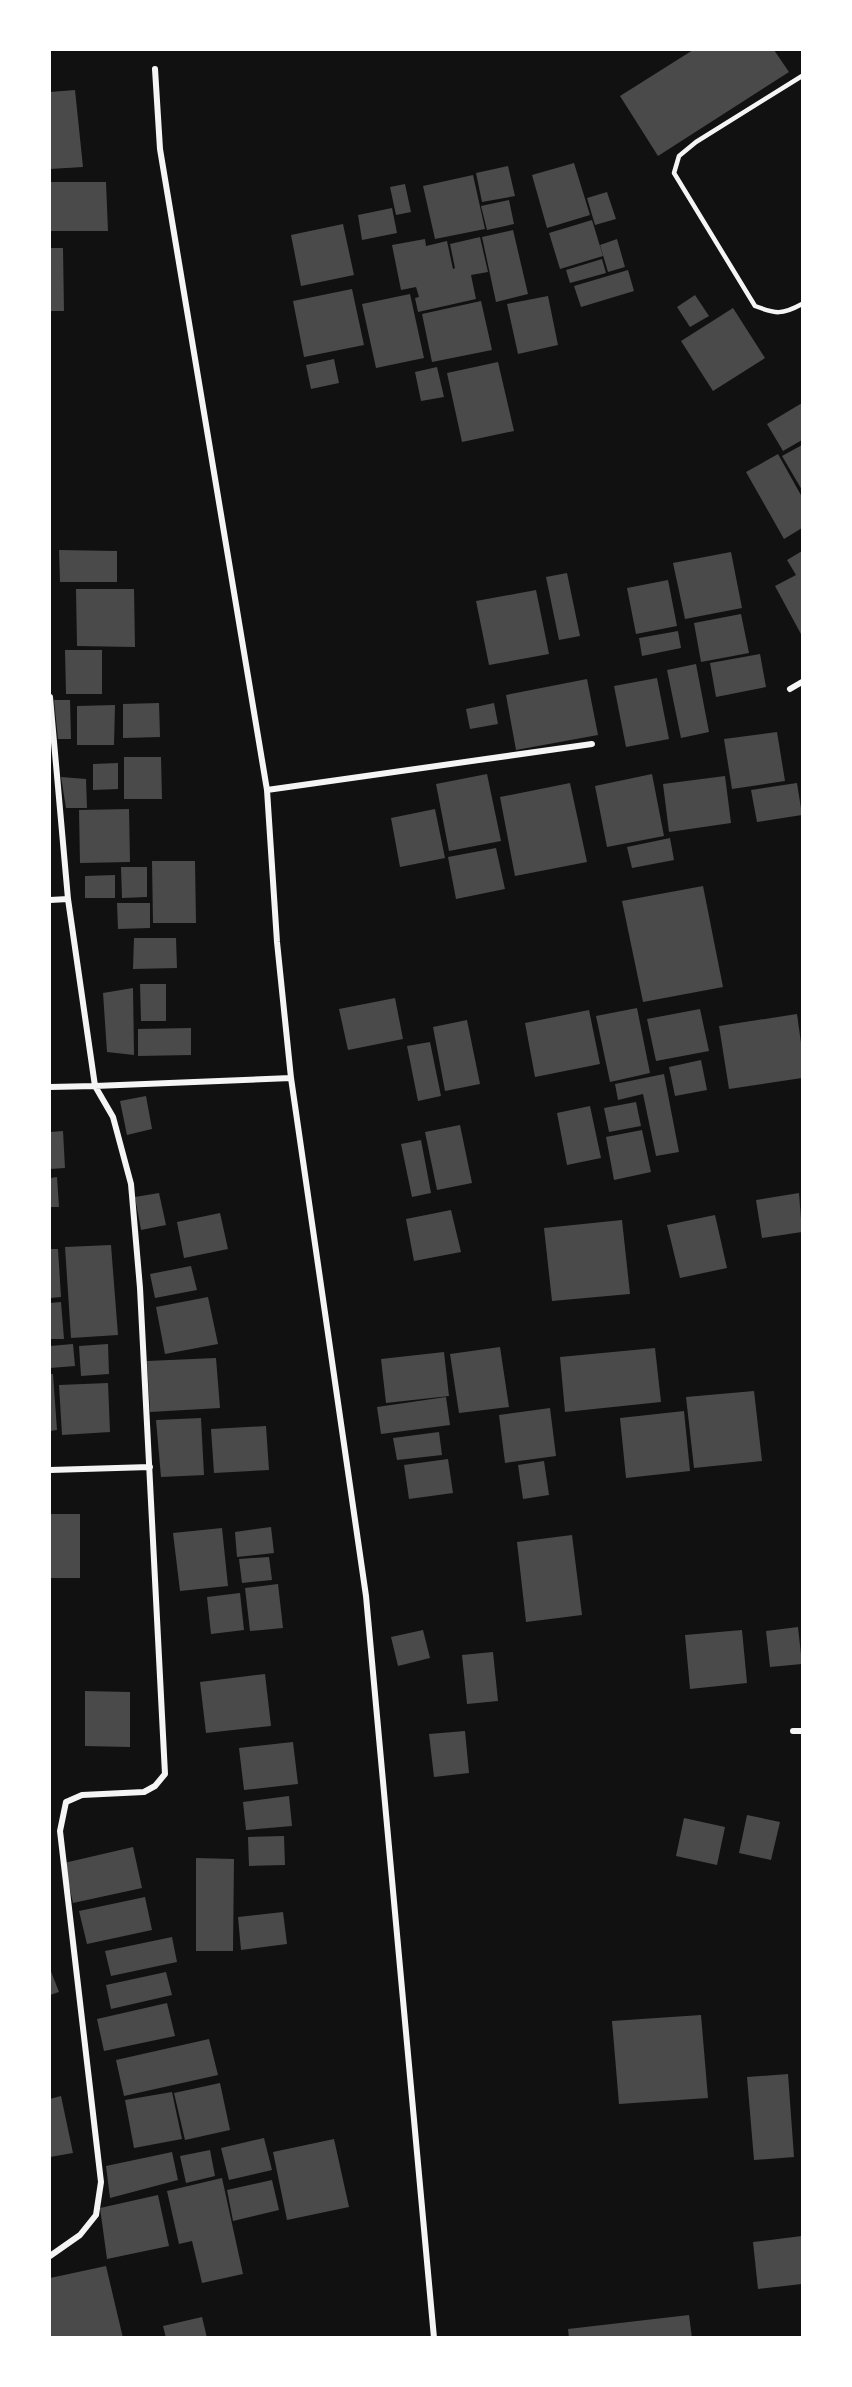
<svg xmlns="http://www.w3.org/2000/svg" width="852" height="2387" font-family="Literata,serif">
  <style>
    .building { fill: #4a4a4a }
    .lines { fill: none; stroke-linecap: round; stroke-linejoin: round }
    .service { stroke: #f5f5f5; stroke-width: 4.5 }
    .minor { stroke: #f5f5f5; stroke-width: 6 }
  </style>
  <rect width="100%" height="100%" fill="#111"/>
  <!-- building -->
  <path class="building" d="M693 50H774L789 72 658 156 620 96Z
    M75 90 83 167 50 169V92Z
    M574 163 590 215 547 228 532 175Z
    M508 166 515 196 482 202 476 173Z
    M473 175 485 229 435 239 423 186Z
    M50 182H106L108 231H50Z
    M405 184 411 212 396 215 390 187Z
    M607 192 616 219 595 225 587 198Z
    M509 200 514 224 487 230 481 206Z
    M392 208 397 233 362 240 358 215Z
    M592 220 603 256 560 269 549 233Z
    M343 224 354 275 301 286 291 235Z
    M513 230 528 294 496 302 482 237Z
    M480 237 488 272 471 275 476 299 418 312 415 298 419 297 416 287 401 290 392 245 425 239 426 246 447 241 453 269 455 268 450 244Z
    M617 239 625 267 608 272 600 245Z
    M50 248H63L64 311H50Z
    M602 259 606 273 570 283 566 270Z
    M628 270 634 291 581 307 574 286Z
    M352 289 364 345 304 357 293 301Z
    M410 294 424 358 376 368 362 304Z
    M695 295 709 316 690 327 677 307Z
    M548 296 558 345 518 354 507 304Z
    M481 301 492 350 432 362 422 314Z
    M733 308 765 358 713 391 681 341Z
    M334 359 339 383 311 389 306 365Z
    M498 362 514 431 462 442 447 373Z
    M437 367 444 397 421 401 415 372Z
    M802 403V440L783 451 767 424Z
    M802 445V490L782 456Z
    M778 454 802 497V528L784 539 746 472Z
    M59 550 117 551V582H60Z
    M802 551V636L775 586 796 575 787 560Z
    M731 552 742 608 685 619 673 563Z
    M567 573 580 636 559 640 546 577Z
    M668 580 677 626 636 634 627 588Z
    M76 589H134L135 647 77 646Z
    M536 590 549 654 489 665 476 601Z
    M741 614 749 653 701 662 694 623Z
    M678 631 681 648 642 656 639 638Z
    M65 650H102V694H66Z
    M760 654 766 687 716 697 710 663Z
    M696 664 709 732 681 738 667 670Z
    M657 678 669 739 626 747 614 686Z
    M587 679 598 735 516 750 506 695Z
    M54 700H70L71 739H58Z
    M159 703 160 737 123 738V704Z
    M494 703 498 724 470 729 466 709Z
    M115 705 114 745H77V706Z
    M777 732 785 781 732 789 724 739Z
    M124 757H161L162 799H124Z
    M118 763V789L93 790V764Z
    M487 774 501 841 449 851 436 784Z
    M652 774 664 836 607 847 595 786Z
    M725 776 731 823 669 832 663 784Z
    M61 777 86 779 87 808H66Z
    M570 783 587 862 515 876 500 797Z
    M797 783 802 815 757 822 751 790Z
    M129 809 130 862 80 863 79 810Z
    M435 809 445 858 400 867 391 818Z
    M670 838 674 860 632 868 627 847Z
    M496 848 505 889 456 899 448 857Z
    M152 861H195L196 923H153Z
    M121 867H147V897L122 898Z
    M115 875V898H85V876Z
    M703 886 723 987 643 1002 622 901Z
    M117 903H150V928L118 929Z
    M134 938H176L177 968 133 969Z
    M140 984H166V1021H141Z
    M133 988 134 1055 107 1052 103 993Z
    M395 998 403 1039 348 1050 339 1009Z
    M637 1008 650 1073 610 1082 596 1016Z
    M700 1009 709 1051 656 1061 647 1019Z
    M589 1010 600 1064 535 1077 525 1023Z
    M797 1014 802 1050V1078L729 1089 719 1026Z
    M467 1020 480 1084 445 1091 433 1027Z
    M191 1028V1055L138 1056V1029Z
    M430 1042 441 1096 418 1101 407 1046Z
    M701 1060 707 1090 675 1096 669 1067Z
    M664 1074 679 1152 656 1156 643 1094 618 1100 615 1084Z
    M146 1096 152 1129 127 1135 120 1101Z
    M636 1102 641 1126 609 1132 604 1108Z
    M590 1106 601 1158 567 1165 557 1113Z
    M460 1125 472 1183 437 1190 425 1132Z
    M642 1130 651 1172 614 1180 606 1137Z
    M63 1131 65 1168 50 1169V1132Z
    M421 1140 431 1193 412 1197 401 1144Z
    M57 1177 59 1207H50V1178Z
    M159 1193 166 1225 141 1230 135 1197Z
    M799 1193 802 1232 762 1238 756 1200Z
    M451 1210 461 1252 414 1261 406 1219Z
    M220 1213 228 1249 184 1258 177 1222Z
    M715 1215 727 1268 680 1278 667 1225Z
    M622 1220 630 1294 552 1301 544 1228Z
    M111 1245 118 1335 71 1338 65 1247Z
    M50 1249H58L61 1297 50 1298Z
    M191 1266 197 1290 155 1298 150 1274Z
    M208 1297 218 1344 165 1354 156 1307Z
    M61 1302 64 1339H50V1303Z
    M73 1344 75 1366 50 1368V1346Z
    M108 1344 109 1374 81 1376 79 1346Z
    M500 1347 509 1407 459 1413 450 1354Z
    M655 1348 661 1402 565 1412 560 1357Z
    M444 1352 449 1396 386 1403 381 1359Z
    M216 1358 220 1408 150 1412 147 1361Z
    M50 1374H53L57 1430 50 1431Z
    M108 1383 110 1432 62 1435 59 1385Z
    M754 1391 762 1461 694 1468 686 1397Z
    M446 1397 450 1425 381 1434 377 1407Z
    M550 1408 556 1456 505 1463 499 1415Z
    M684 1411 690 1471 626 1478 620 1418Z
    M201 1418 204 1475 161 1477 156 1420Z
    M266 1426 269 1470 214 1473 211 1429Z
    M439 1432 442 1455 397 1460 393 1438Z
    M448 1459 453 1493 409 1499 404 1465Z
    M544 1461 549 1495 523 1499 518 1465Z
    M50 1514H80V1578H50Z
    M271 1527 274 1553 237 1557 235 1532Z
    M222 1528 228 1586 180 1591 173 1533Z
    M572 1535 582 1615 526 1622 517 1542Z
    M269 1557 272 1580 242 1583 239 1559Z
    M278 1584 283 1628 250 1631 245 1588Z
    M240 1593 244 1630 211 1634 207 1597Z
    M798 1627 802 1664 770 1667 766 1631Z
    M423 1630 430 1658 398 1666 391 1637Z
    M742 1630 747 1683 690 1689 685 1635Z
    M493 1652 498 1701 467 1704 462 1655Z
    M265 1674 271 1726 206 1733 200 1682Z
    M85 1691 130 1692V1747L85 1746Z
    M465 1731 469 1773 434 1777 429 1734Z
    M293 1742 298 1784 244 1790 239 1748Z
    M289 1796 292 1826 246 1830 243 1802Z
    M747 1815 780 1822 771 1860 739 1853Z
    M684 1818 725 1827 717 1865 676 1856Z
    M284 1836 285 1865 249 1866 248 1837Z
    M133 1847 142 1888 73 1903 64 1863Z
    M196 1858 234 1859 233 1951H196Z
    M145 1897 152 1930 87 1944 79 1911Z
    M283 1912 287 1944 241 1950 238 1917Z
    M172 1937 177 1962 111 1976 105 1951Z
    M50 1969 59 1992 50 1995Z
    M166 1972 172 1995 111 2009 106 1985Z
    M167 2003 175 2036 104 2051 97 2019Z
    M701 2015 708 2098 619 2104 612 2021Z
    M209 2039 218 2075 124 2096 116 2060Z
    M788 2074 794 2157 754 2160 747 2077Z
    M220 2083 230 2130 185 2140 174 2093Z
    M172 2092 182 2139 134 2148 125 2100Z
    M61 2096 73 2153 50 2157V2099Z
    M264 2138 272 2170 229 2180 221 2148Z
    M334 2139 349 2207 287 2220 273 2152Z
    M210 2150 215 2176 186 2183 180 2156Z
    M172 2152 178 2180 110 2198 106 2166Z
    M222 2178 243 2274 202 2283 192 2241 179 2244 167 2191Z
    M272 2180 279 2210 233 2221 227 2190Z
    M158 2195 169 2246 107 2259 100 2208Z
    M802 2236V2284L758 2289 753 2242Z
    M106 2266 123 2338H50V2278Z
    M689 2315 692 2338H569L568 2329Z
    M202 2317 207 2338H166L163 2326Z"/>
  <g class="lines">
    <!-- service -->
    <path class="service" d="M802 76 696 142 679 156 674 173 755 306C776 314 782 315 802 304"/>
    <!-- minor -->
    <path class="minor" d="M155 69 160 149 267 790 277 942 291 1078 366 1596 434 2338
      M790 689 802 682
      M50 697 68 899 95 1086 50 1087
      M267 790 592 744
      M50 900 68 899
      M50 1470 150 1467
      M793 1731H802
      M50 2256 80 2235 96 2215 101 2182 60 1831 66 1802 82 1795 144 1792 155 1786 165 1774 140 1288 131 1184 113 1117 95 1086 291 1078"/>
  </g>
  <!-- border -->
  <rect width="852" height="2387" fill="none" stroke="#ffffff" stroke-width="102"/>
</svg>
